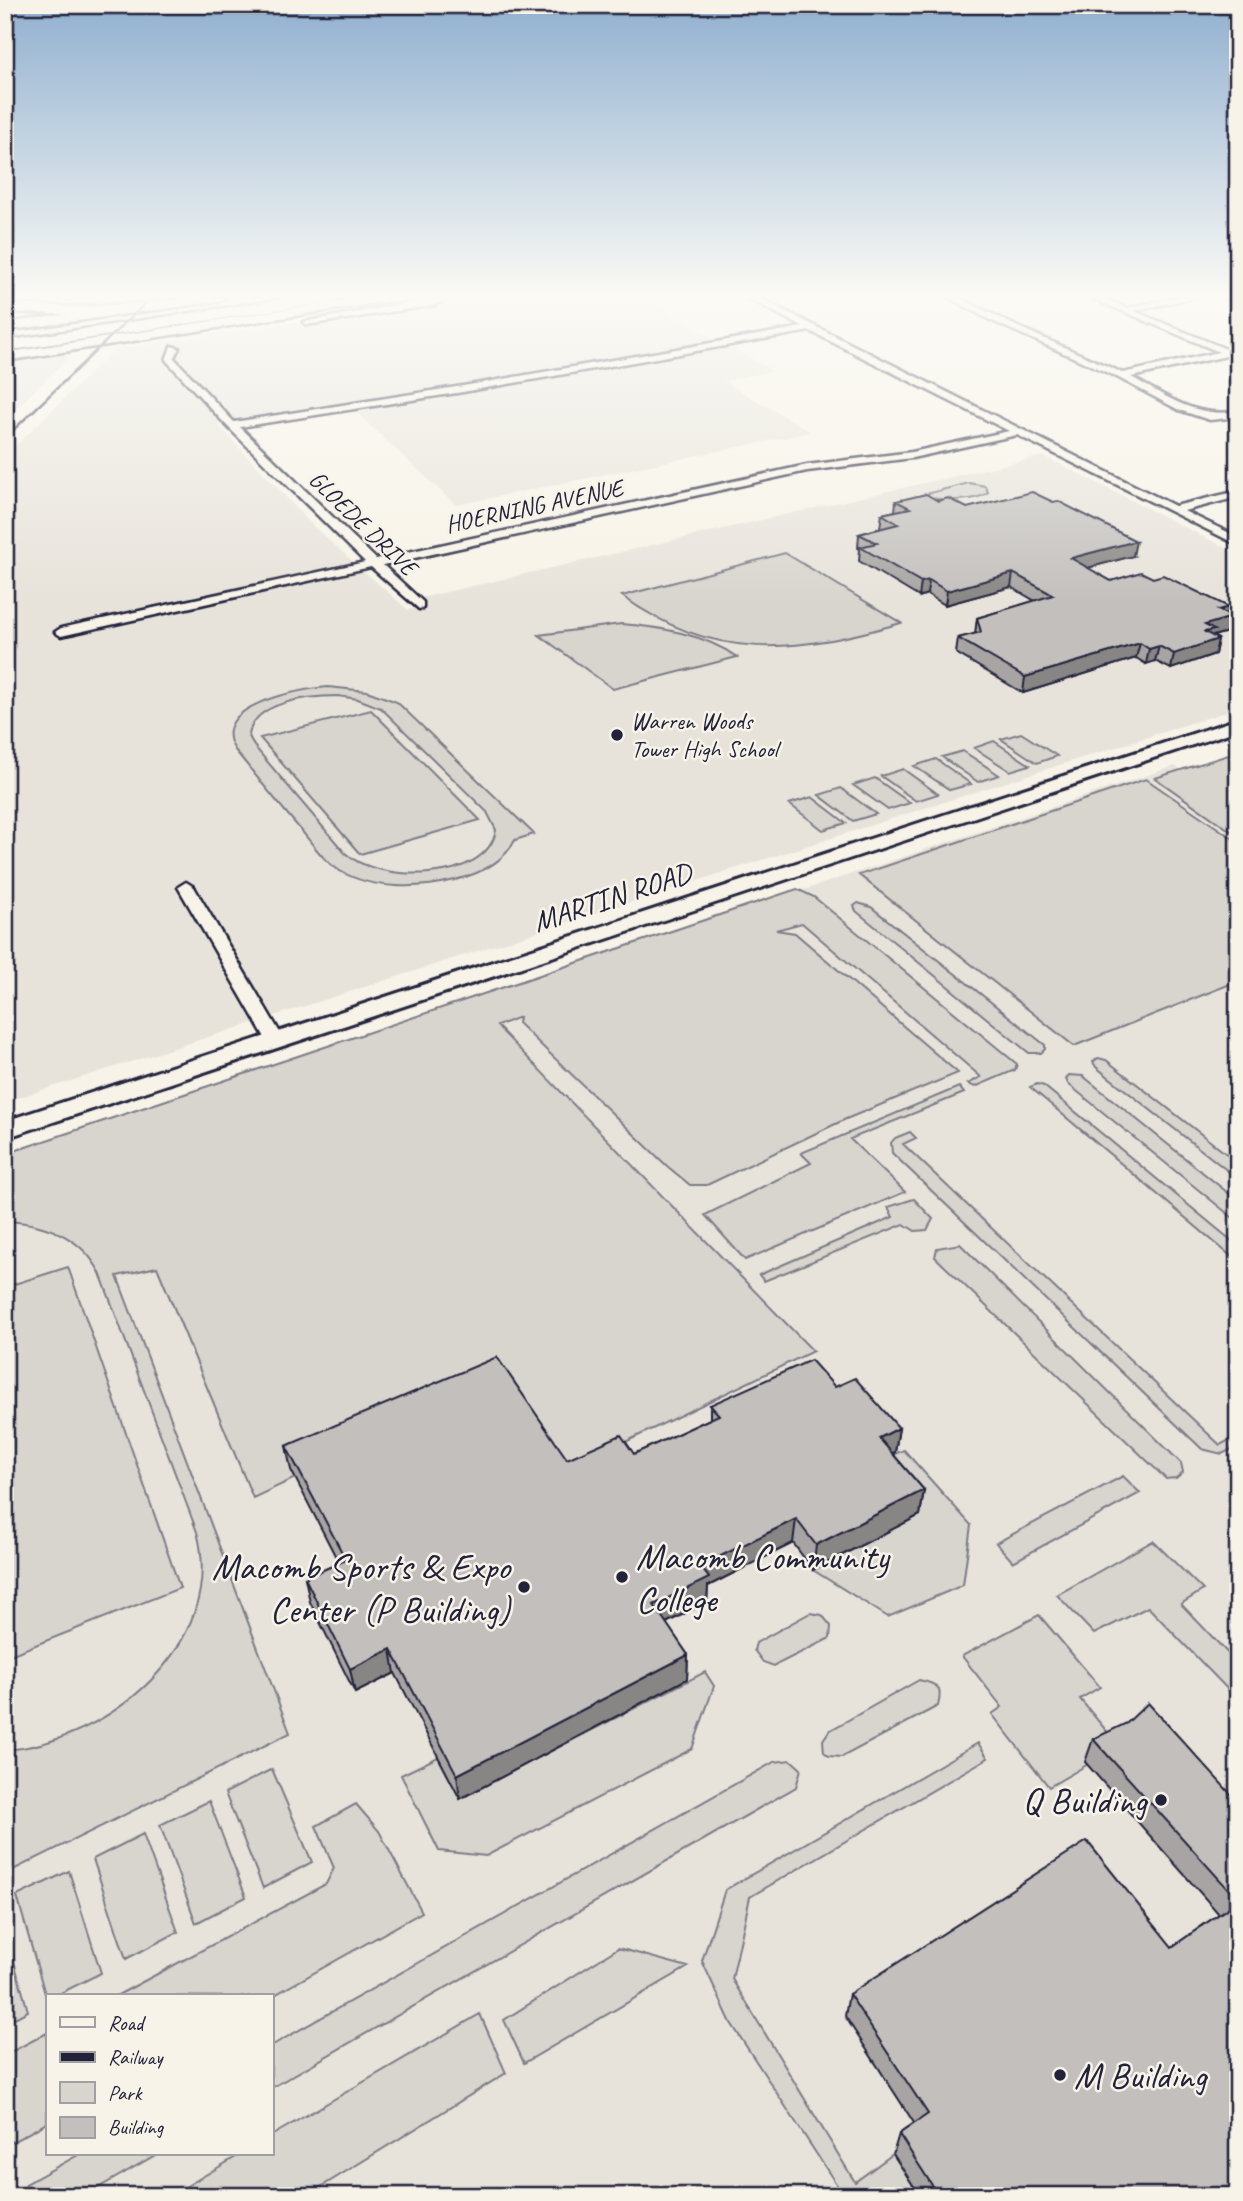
<svg xmlns="http://www.w3.org/2000/svg" width="1243" height="2201" font-family="Caveat,sans-serif">
  <style>
    .built { fill: #e7e3db; fill-rule: evenodd }
    .green { fill: #d8d5cf; stroke: #7d7c85; stroke-width: 2; fill-rule: evenodd }
    .lines { fill: none; stroke-linecap: round; stroke-linejoin: round }
    .minor-casing { stroke: #22223b; stroke-width: 5 }
    .tertiary-casing { stroke: #22223b; stroke-width: 6 }
    .secondary-casing { stroke: #22223b; stroke-width: 5 }
    .primary-casing { stroke: #22223b; stroke-width: 5 }
    .motorway-casing { stroke: #22223b; stroke-width: 5 }
    .minor { fill: #f7f3e8; fill-rule: evenodd }
    .tertiary { fill: #f7f3e8; fill-rule: evenodd }
    .secondary { fill: #f7f3e8; fill-rule: evenodd }
    .primary { fill: #f7f3e8; fill-rule: evenodd }
    .motorway { fill: #f7f3e8; fill-rule: evenodd }
    .rail { stroke: #22223b; stroke-width: 2.5 }
    .wall { fill: #a7a4a3; stroke: #22223b; stroke-width: 2 }
    .shaded-wall { fill: #888684; stroke: #22223b; stroke-width: 2 }
    .building { fill: #c2bfbd; stroke: #22223b; stroke-width: 2 }
    .poi-dot { fill: #22223b; stroke: #f7f3e8; stroke-width: 2.5 }
    .labels { text-anchor: middle; stroke-width: 5; stroke-linejoin: round; paint-order: stroke }
    .far-street-label { font-size: 24px; fill: #22223b; stroke: #f7f3e8 }
    .far-poi-label { font-size: 24px; fill: #22223b; stroke: #f7f3e8; text-anchor: start }
    .street-label { font-size: 30px; fill: #22223b; stroke: #f7f3e8 }
    .near-poi-label { font-size: 37px; fill: #22223b; stroke: #f7f3e8; text-anchor: start }
  </style>
  <rect width="100%" height="100%" fill="#f7f3e8"/>
  <filter id="ink" filterUnits="userSpaceOnUse"><feTurbulence type="fractalNoise" baseFrequency=".0143" numOctaves="2"/><feDisplacementMap in="SourceGraphic" scale="14" xChannelSelector="R" yChannelSelector="G"/><feConvolveMatrix kernelMatrix="1 2 1 2 8 2 1 2 1" color-interpolation-filters="sRGB"/></filter>
  <g filter="url(#ink)">
    <!-- built -->
    <path class="built" d="M5 297H142L139 301 60 306 5 304Z
      M453 297H641L773 371 724 381 811 432 456 505 348 405 218 425 315 528 408 610 427 605 420 598 1043 456 1238 554V708L5 1102V456L115 349 300 321 304 325 443 303Z
      M77 348 68 358 5 419V360Z
      M1175 766 1238 810V2196H5V1157ZM47 1996H271V2154H47Z"/>
    <!-- green -->
    <path class="green" d="M969 483 985 486 988 492C976 503 936 501 922 495Z
      M785 553 901 623C796 653 715 663 622 596Z
      M621 624C660 627 704 634 737 657L613 689 539 635Z
      M328 687 367 691 397 702 534 834 515 840C504 862 479 874 455 880 419 889 373 890 340 871 323 861 312 843 300 829 278 803 256 776 235 750 206 705 301 689 328 687ZM338 696 358 699 381 708 487 812 496 830C487 884 377 883 345 853L254 746 249 736C252 701 311 696 338 696Z
      M371 710 480 820 360 854 260 738Z
      M1021 733 1057 756 1037 763 1001 739Z
      M994 741 1030 765 1010 771 974 748Z
      M963 751 999 775 978 782 942 757Z
      M1238 752V836L1155 778Z
      M936 759 971 784 950 790 914 766Z
      M903 769 938 794 916 801 881 776Z
      M875 778 910 803 888 810 853 785Z
      M1146 779 1238 842V981L1074 1046 859 875Z
      M841 788 876 814 853 821 819 795Z
      M812 797 846 823 823 830 789 804Z
      M797 889 814 897 1017 1064 1015 1070 975 1087 968 1084 981 1077 802 923 776 930 795 933 958 1073 846 1119 707 1185H690L667 1166 518 1023 519 1017 497 1026 813 1351 574 1467 499 1382 253 1498 157 1267 117 1276 290 1733 5 1874V1750C109 1742 227 1644 197 1532L100 1273C81 1236 45 1223 5 1221V1154Z
      M858 903 871 907 1045 1045V1049L1041 1053H1029L856 911 854 906Z
      M1098 1058 1106 1060 1238 1163V1179L1096 1067 1093 1062Z
      M1069 1075 1083 1076 1238 1201V1222L1068 1084 1066 1079Z
      M1037 1084 1044 1086 1238 1246V1262L1030 1087Z
      M959 1087 964 1093 850 1139 905 1192 745 1260 705 1215 811 1163 801 1153Z
      M910 1132 916 1138 903 1144 1220 1445 1237 1436 1238 1446 1222 1454 1202 1449 892 1153 891 1143 895 1138Z
      M914 1199 933 1219 927 1230 915 1231 904 1224 764 1281 759 1275 893 1217 888 1207Z
      M960 1244 1181 1463 1183 1472 1176 1478 1166 1479 935 1257 937 1248Z
      M68 1267 180 1588 5 1657V1287Z
      M904 1450 971 1525 963 1585 888 1617 813 1570 919 1515 875 1462Z
      M1123 1476 1140 1493 1013 1562 996 1543Z
      M1153 1541 1203 1590 1181 1604 1238 1664V1700L1148 1607 1094 1634 1057 1595Z
      M810 1613 822 1615 831 1626 830 1638 774 1666 763 1662 754 1650 756 1643Z
      M1039 1615 1100 1687 1080 1699 1119 1746 1049 1787 992 1714 1002 1707 962 1656Z
      M705 1672 714 1686 692 1749 486 1856 439 1851 401 1775 438 1757 460 1798Z
      M919 1680C938 1684 943 1687 938 1706L842 1757 829 1756 824 1752 823 1740 829 1731Z
      M978 1743 988 1758 750 1897 732 1979 855 2182 893 2154 920 2196H844L731 2023 702 1961 725 1890Z
      M791 1760 801 1769 796 1787 271 2088V2046L774 1762Z
      M272 1769 312 1862 263 1888 225 1793Z
      M209 1801 246 1897 196 1923 160 1825Z
      M356 1804 379 1831 422 1912 271 1997 116 1996 326 1884 334 1868 316 1826Z
      M143 1834 178 1932 126 1959 93 1859Z
      M69 1871 101 1973 55 1996H47V2001L17 1896Z
      M5 1930 28 2011 5 2023Z
      M618 1948 688 1967 524 2063 504 2020Z
      M480 2014 506 2073 306 2196H170L241 2154H271V2136Z
      M47 2033V2123L5 2146V2055Z
      M80 2154H157L84 2196H24L26 2184Z"/>
    <g class="lines">
      <!-- minor casing -->
      <g class="minor-casing">
        <path id="minor" d="M440 297H451L436 305 307 325 303 322Z
          M746 297H757L1175 506 1238 491V497L1184 511 1238 537V545L1017 435 912 458 807 471 383 565 423 602V608L419 609 371 567 61 636 55 632 61 628 365 562 228 427 166 360 171 346 179 348 174 358 234 422 463 386 803 327ZM810 331 1009 431 912 452 807 465 376 559 240 427 463 392Z
          M948 297H958L1016 326 1123 373 1219 352 1089 297H1101L1126 308 1179 297H1197L1134 311 1231 351V355L1131 377C1166 396 1197 419 1238 411V417L1210 420 1179 410 1115 376 990 320Z
          M1224 297 1238 298V303L1225 299Z
          M186 882 194 887 285 1041 283 1045H269L267 1041 178 887Z"/>
      </g>
      <!-- tertiary casing -->
      <g class="tertiary-casing">
        <path id="tertiary" d="M1238 719V730L5 1138V1121Z"/>
      </g>
      <!-- secondary casing -->
      <g class="secondary-casing">
        <path id="secondary" d="M193 297H226L220 301 5 331V323Z
          M366 297H396L390 301 5 361V353Z"/>
      </g>
      <!-- primary casing -->
      <g class="primary-casing">
        <path id="primary" d="M159 302 164 303V309L77 315 5 312V304L77 307Z"/>
      </g>
      <!-- motorway casing -->
      <g class="motorway-casing">
        <path id="motorway" d="M297 297H338L330 302 5 351V341Z"/>
      </g>
      <!-- minor -->
      <use href="#minor" class="minor"/>
      <!-- tertiary -->
      <use href="#tertiary" class="tertiary"/>
      <!-- secondary -->
      <use href="#secondary" class="secondary"/>
      <!-- primary -->
      <use href="#primary" class="primary"/>
      <!-- motorway -->
      <use href="#motorway" class="motorway"/>
      <!-- rail -->
      <path class="rail" d="M5 438 152 297"/>
    </g>
    <!-- wall -->
    <path class="wall" d="M896 501H938L967 508 1133 556 1087 568 1111 581 1153 578 1229 607 1227 615 1232 617 1228 632 1213 636 1218 639 1215 654 1171 669 1155 661 1146 664 1136 658 1023 693 956 653 958 638 975 634 977 618 1035 601 1011 587 945 605 927 594 919 597 859 561 860 549 858 548 859 534 880 528 882 514 895 511Z
      M835 1387 899 1428 895 1452 892 1453 924 1490 920 1515 813 1570 793 1543 708 1586 707 1602 666 1623 688 1655 687 1679 460 1799 395 1673 355 1693 310 1602 305 1578 339 1563 291 1470 286 1446 567 1459 634 1454 710 1419V1405Z
      M1093 1739 1238 1802V2196H920L893 2154 899 2134 914 2123 845 2016 849 1994 1172 1947 1219 1914 1085 1762Z"/>
    <!-- shaded-wall -->
    <path class="shaded-wall" d="M1136 541 1133 556 1068 573 1071 558Z
      M1013 573 1011 587 945 605 947 591Z
      M929 580 927 594 919 597 921 582Z
      M1229 607 1227 618 1232 617 1228 632 1212 636 1218 639 1215 654 1171 669 1174 654 1218 610Z
      M1140 643 1136 658 1023 693 1025 677Z
      M1159 646 1155 661 1146 664 1149 649Z
      M899 1428 895 1452 875 1462 879 1438Z
      M924 1490 920 1515 813 1570 816 1545Z
      M796 1519 793 1543 708 1586 707 1602 654 1629V1605L700 1566Z
      M391 1649 395 1673 355 1693 350 1669Z
      M688 1655 687 1679 460 1799 457 1775Z"/>
    <!-- building -->
    <path class="building" d="M1032 492 1053 502 1058 501 1136 541 1071 558 1111 581 1141 572 1153 578 1163 575 1229 607 1218 610 1232 617 1205 625 1214 630 1205 632 1218 639 1174 654 1159 646 1149 649 1140 643 1025 677 958 638 981 632 977 618 1053 595 1013 573 947 591 929 580 921 582 860 547 877 543 859 534 898 524 882 514 910 508 896 501 926 494 938 501 948 498 967 508Z
      M497 1357 567 1459 621 1435 634 1454 719 1415 710 1405 811 1360 835 1387 855 1378 899 1428 879 1438 924 1490 816 1545 796 1519 700 1566 709 1578 654 1605 688 1655 457 1775 391 1649 350 1669 305 1578 346 1560 286 1446Z
      M1148 1703 1238 1802V1900L1093 1739 1127 1723Z
      M1087 1841 1172 1947 1238 1901V2196H939L899 2134 928 2114 849 1994Z"/>
  </g>
  <!-- sky -->
  <linearGradient id="sky" x2="0" y2="1"><stop stop-color="#91b0d0"/><stop offset="0.49" stop-color="#fbfaf5"/><stop offset="1" stop-color="#fbfaf5" stop-opacity="0"/></linearGradient>
  <rect width="1243" height="605" fill="url(#sky)"/>
  <!-- markers -->
  <g class="poi-dot">
    <circle cx="617" cy="735" r="7"/>
    <circle cx="622" cy="1577" r="7"/>
    <circle cx="524" cy="1587" r="7"/>
    <circle cx="1161" cy="1800" r="7"/>
    <circle cx="1060" cy="2075" r="7"/>
  </g>
  <g class="labels">
    <!-- far-street labels -->
    <g class="far-street-label">
      <text transform="translate(534 506) rotate(-12)" y="8">HOERNING AVENUE</text>
      <text transform="translate(363 523) rotate(44)" y="8">GLOEDE DRIVE</text>
    </g>
    <!-- far-poi labels -->
    <g class="far-poi-label">
      <text x="631" y="729">Warren Woods<tspan x="631" dy="28">Tower High School</tspan></text>
    </g>
    <!-- street labels -->
    <g class="street-label">
      <text transform="translate(612 897) rotate(-18)" y="10">MARTIN ROAD</text>
    </g>
    <!-- near-poi labels -->
    <g class="near-poi-label">
      <text x="636" y="1569">Macomb Community<tspan x="636" dy="43">College</tspan></text>
      <text x="510" y="1579" text-anchor="end">Macomb Sports &amp; Expo<tspan x="510" dy="43">Center (P Building)</tspan></text>
      <text x="1147" y="1813" text-anchor="end">Q Building</text>
      <text x="1074" y="2088">M Building</text>
    </g>
  </g>
  <!-- margin -->
  <rect width="1243" height="2201" fill="none" stroke="#f7f3e8" stroke-width="28"/>
  <rect x="14" y="14" width="1215" height="2173" fill="none" stroke="#22223b" stroke-width="2.5" filter="url(#ink)"/>
  <!-- legend -->
  <rect x="46" y="1994" width="228" height="161" fill="#f7f3e8" stroke="#a29fa3" stroke-width="2"/>
  <rect x="60" y="2017" width="35" height="10" fill="#f7f3e8" stroke="#a29fa3" stroke-width="2"/>
  <text x="108" y="2030" font-size="21" fill="#22223b">Road</text>
  <rect x="60" y="2052" width="35" height="10" fill="#22223b" stroke="#a29fa3" stroke-width="2"/>
  <text x="108" y="2064" font-size="21" fill="#22223b">Railway</text>
  <rect x="60" y="2082" width="35" height="21" fill="#d8d5cf" stroke="#a29fa3" stroke-width="2"/>
  <text x="108" y="2100" font-size="21" fill="#22223b">Park</text>
  <rect x="60" y="2117" width="35" height="21" fill="#c2bfbd" stroke="#a29fa3" stroke-width="2"/>
  <text x="108" y="2134" font-size="21" fill="#22223b">Building</text>
</svg>
